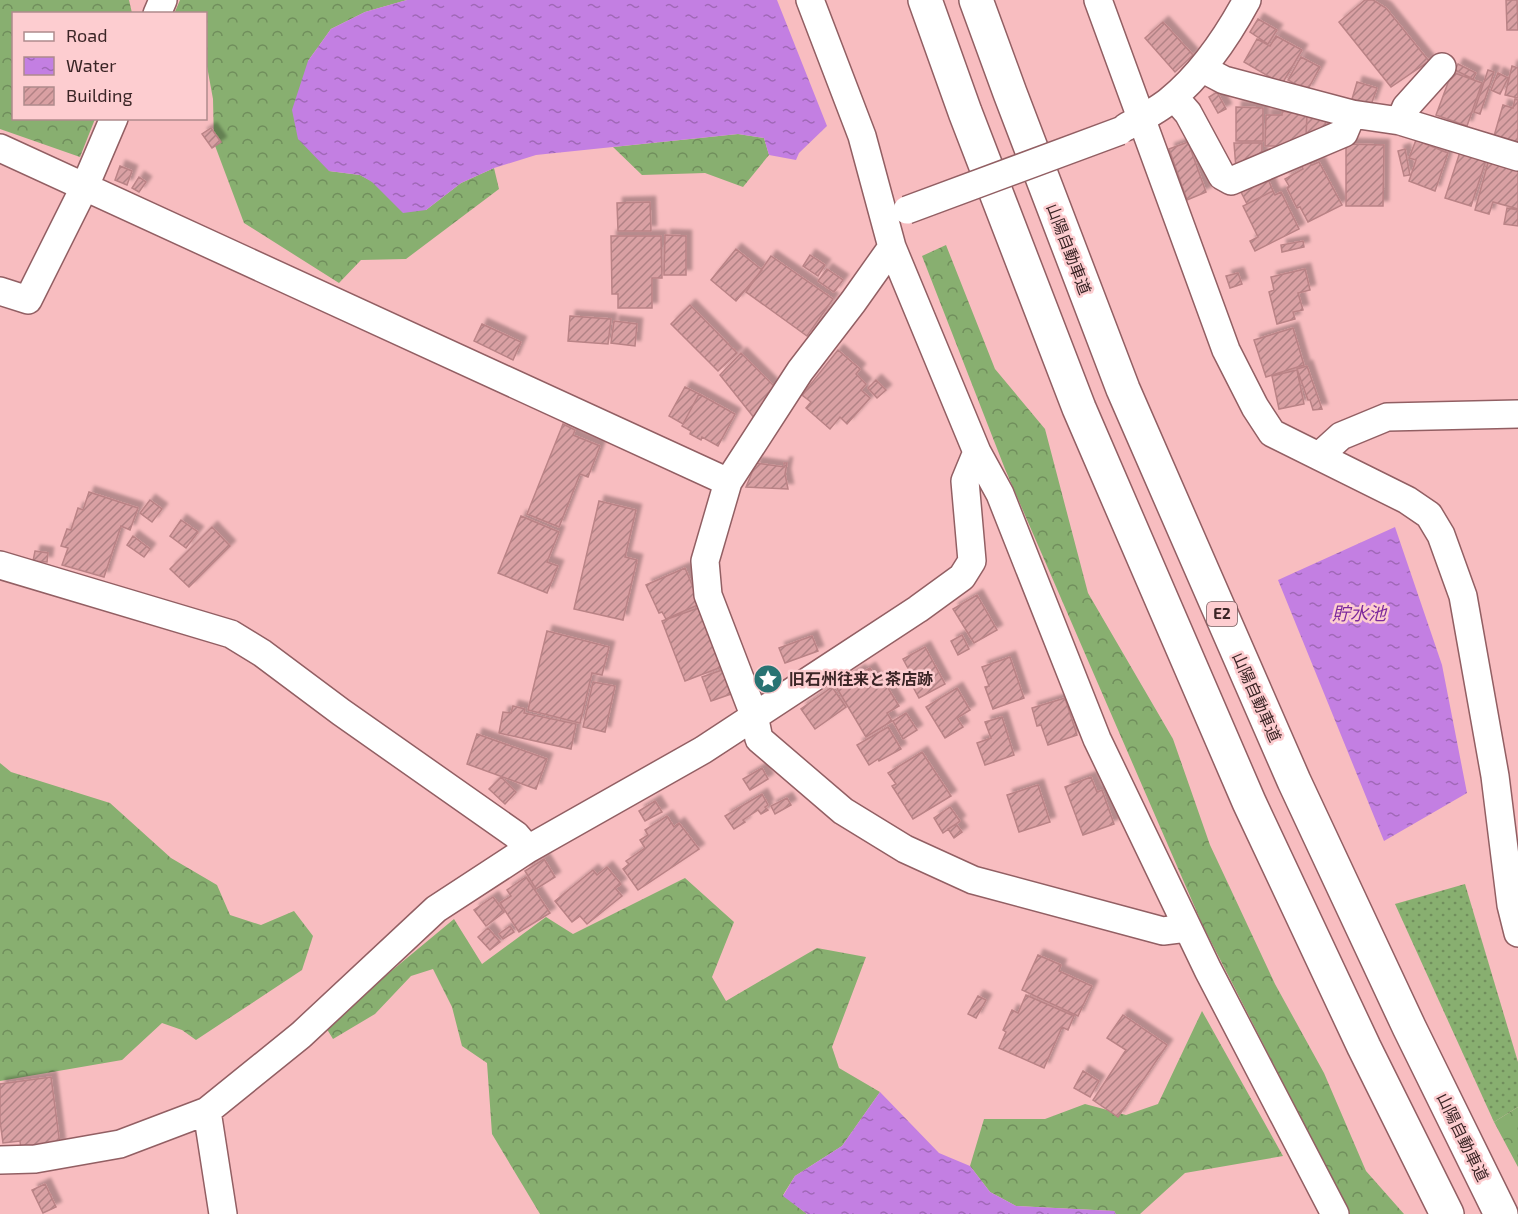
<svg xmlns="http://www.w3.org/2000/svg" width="1518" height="1214" font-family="'Exo 2','Noto Sans JP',sans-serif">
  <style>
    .grass { fill: url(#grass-dots) }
    .forest { fill: url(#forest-crowns) }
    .water { fill: url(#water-ripples) }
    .building { fill: url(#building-hatch); stroke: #ba8386; stroke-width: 1.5; filter: url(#shadow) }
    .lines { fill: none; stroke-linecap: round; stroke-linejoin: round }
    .minor-casing { stroke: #925f63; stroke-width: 30 }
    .highway-casing { stroke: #925f63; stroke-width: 36 }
    .minor { stroke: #fff; stroke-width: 27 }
    .highway { stroke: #fff; stroke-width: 33 }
    .minor-bridge-casing { stroke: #925f63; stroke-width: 30; stroke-linecap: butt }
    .minor-bridge { stroke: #fff; stroke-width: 27 }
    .labels { text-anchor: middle; stroke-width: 5; stroke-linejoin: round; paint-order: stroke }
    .shield { fill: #fdcdd0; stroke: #755759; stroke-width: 1.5 }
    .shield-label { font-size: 15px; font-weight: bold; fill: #3b2526 }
    .street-label { font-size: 16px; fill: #3b2526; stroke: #fdcdd0 }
    .poi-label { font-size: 16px; font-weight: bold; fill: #3b2526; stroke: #fdcdd0; text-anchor: start }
    .water-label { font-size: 18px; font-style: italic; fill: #7c289c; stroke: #fdcdd0 }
  </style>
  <defs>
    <pattern id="grass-dots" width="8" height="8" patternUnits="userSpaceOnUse" patternTransform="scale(1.5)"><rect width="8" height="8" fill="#88af70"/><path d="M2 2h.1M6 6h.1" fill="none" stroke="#708e5c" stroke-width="1.8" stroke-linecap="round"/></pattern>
    <pattern id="forest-crowns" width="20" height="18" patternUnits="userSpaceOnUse" patternTransform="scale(1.5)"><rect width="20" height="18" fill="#88af70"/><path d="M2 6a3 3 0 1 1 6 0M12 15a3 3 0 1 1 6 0" fill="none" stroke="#708e5c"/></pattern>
    <pattern id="water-ripples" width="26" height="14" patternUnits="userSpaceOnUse" patternTransform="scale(1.5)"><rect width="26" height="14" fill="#c37fe2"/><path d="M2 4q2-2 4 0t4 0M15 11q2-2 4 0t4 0" fill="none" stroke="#a068b7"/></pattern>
    <pattern id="building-hatch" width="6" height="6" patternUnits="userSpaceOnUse" patternTransform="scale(1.5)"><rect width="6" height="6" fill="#d9a0a3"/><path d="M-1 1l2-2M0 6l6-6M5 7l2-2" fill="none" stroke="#b18285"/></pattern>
    <filter id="shadow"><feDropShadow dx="5.5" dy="-5.5" stdDeviation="1.5" flood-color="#0004"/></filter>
  </defs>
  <rect width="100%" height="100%" fill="#f8bdc0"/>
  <!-- grass -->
  <path class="grass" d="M1465 884 1518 1062V1107L1494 1122 1395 904Z"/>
  <!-- forest -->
  <path class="forest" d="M0 0H129L132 13 14 14V118L95 119 80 157 0 129Z
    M180 0H407L365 12 331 29 308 61 329 171 360 175 426 210 461 183 494 168 499 189 406 259 361 260 339 283 244 223 214 143 213 99 206 61V14H174Z
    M738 134 764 138 769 155 743 187 705 173 642 175 613 147Z
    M946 245 995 369 1045 429 1088 593 1173 739 1210 845 1275 984 1324 1073 1366 1171 1404 1214H1350L1203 926 1005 469 922 256Z
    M0 763 11 772 110 803 171 858 217 885 230 915 261 925 294 911 313 936 302 970 196 1040 182 1030 162 1023 122 1060 0 1081Z
    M685 878 734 922 712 977 726 1001 817 948 866 957 832 1047 839 1068 880 1092 842 1146 795 1176 783 1195 807 1214H540L492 1134 487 1063 462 1046 452 1007 433 969 411 976 375 1014 333 1039 325 1026 454 919 482 964 546 917 573 934Z
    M1202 1011 1283 1156 1185 1173 1140 1214H1116L1114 1211 1016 1206 990 1192 970 1166 984 1119H1045L1085 1104 1126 1115 1158 1104Z
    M1518 1107V1167L1494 1122Z"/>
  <!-- water -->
  <path class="water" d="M407 0H777L827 126 799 153 796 160 769 155 764 138 738 134 536 155 494 168 461 183 426 210 403 213 372 182 360 175 329 171 298 139 292 110 308 61 331 29 365 12Z
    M1395 527 1442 665 1467 793 1384 841 1278 580Z
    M880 1092 939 1153 970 1166 990 1192 1016 1206 1114 1211 1116 1214H807L783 1196 795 1176 842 1146Z"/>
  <!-- building -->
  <path class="building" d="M1365 0H1373L1386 8 1429 61 1391 87 1339 22Z
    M1506 0H1517L1518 30H1507Z
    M1258 19 1277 30 1268 44 1250 32Z
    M1163 22 1193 55 1175 72 1145 38Z
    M1276 36 1302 50 1282 84 1244 62 1257 39 1270 46Z
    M1301 57 1320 67 1307 91 1288 80Z
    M1458 64 1476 73 1473 79 1455 70Z
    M1512 66 1518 68V98L1505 95Z
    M1488 70 1494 72 1480 114 1474 112Z
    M1452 72 1482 83 1467 126 1436 115Z
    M1498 73 1508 78 1500 94 1491 90Z
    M1357 82 1377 88 1371 105 1352 99Z
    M1217 92 1226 109 1218 113 1209 97Z
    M1515 99 1518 100V144L1494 136 1503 105 1513 108Z
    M1236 107 1263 108V141H1236Z
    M1282 111 1307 115 1306 137 1286 146H1265L1266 115H1282Z
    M1307 115 1325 117 1326 129 1308 136 1306 134Z
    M211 128 221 142 212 148 202 134Z
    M1416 140 1448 153 1435 191 1409 181 1416 160 1409 158Z
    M1188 142 1206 192 1187 200 1169 149Z
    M1234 143H1262V158L1236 169Z
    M1346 144 1384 145 1383 206H1346Z
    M1405 149 1410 175 1404 176 1398 151Z
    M1461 149 1487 157 1471 206 1445 198Z
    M1489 159 1518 167V209L1493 202 1489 214 1475 210Z
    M1309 161 1312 165 1319 162 1342 205 1308 222 1300 207 1297 208 1287 188 1289 186 1285 179 1303 169 1301 165Z
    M120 166 132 171 127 185 115 180Z
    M139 177 146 182 139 192 132 188Z
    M1268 179 1273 191 1247 204 1241 192Z
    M1273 191 1275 195 1281 192 1299 229 1255 251 1250 241 1258 237 1243 206Z
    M650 202 651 231H618L617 203Z
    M1507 208 1518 210V226L1504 224Z
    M665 235 686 236V275H664Z
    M611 236H661L662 278H652V308H618V294H612Z
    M1303 241 1304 247 1282 252 1281 245Z
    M736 249 762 270 736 301 711 280Z
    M810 255 825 265 818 276 803 266Z
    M771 256 833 299 807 336 746 292Z
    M827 269 843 280 834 292 818 281Z
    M1305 269 1310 290 1298 293 1303 310 1293 312 1295 319 1277 324 1269 292 1274 290 1271 277Z
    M1238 273 1242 284 1230 288 1226 276Z
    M690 305 737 353 718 371 671 324Z
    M570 316 611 319 608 344 568 341Z
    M614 321 637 324 635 346 611 343Z
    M482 324 521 342 513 360 474 341Z
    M1293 328 1304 365 1266 377 1254 340Z
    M838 350 860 369 856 374 866 384 861 390 870 398 847 424 840 417 830 429 806 408 811 402 802 395Z
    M741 353 775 387 755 419 720 375Z
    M1307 366 1322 409 1313 410 1310 400H1308L1297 369Z
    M1297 370 1304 404 1279 409 1272 376Z
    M876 380 886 390 877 398 868 388Z
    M685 387 699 394 683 424 669 416Z
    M699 394 735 414 718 446 702 437 701 440 690 434 691 431 682 426Z
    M563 424 575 430 573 435 600 446 588 477 580 474 559 527 527 514Z
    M756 463 784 467V463H787L785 474 788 489 746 487Z
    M89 492 138 508 130 530 121 526 104 577 62 565 68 548 61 546 67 529 71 530 78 508 83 510Z
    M150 500 162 509 152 522 140 513Z
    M599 501 636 510 625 557 637 560 623 620 574 609Z
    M521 516 559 532 547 562 558 566 547 593 498 573Z
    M181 520 198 532 186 548 170 536Z
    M212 527 230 546 189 587 170 569Z
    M133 536 150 549 144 557 127 545Z
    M35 551 48 553 47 562 33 561Z
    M685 568 700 604 666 619 662 612 659 613 646 585Z
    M977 595 997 630 974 643 953 609Z
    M701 607 724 666 685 681 662 621Z
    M547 631 609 647 602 675 592 673 580 723 528 710Z
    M962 635 969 649 958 655 951 641Z
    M812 636 818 651 785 663 779 648Z
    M925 647 945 684 919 698 906 674 910 672 903 659Z
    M1010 657 1024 698 993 709 985 687 989 686 982 667Z
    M870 668 881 686 885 683 899 706 887 713 892 721 866 737 835 685 860 670 861 673Z
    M725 669 734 693 711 701 702 677Z
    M593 682 615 686 605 732 583 727Z
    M832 687 846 707 815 729 801 709Z
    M957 688 970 710 957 718 963 727 945 738 926 707Z
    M1065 698 1077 735 1048 745 1041 725 1037 726 1032 708Z
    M513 706 525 709 524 713 576 724 571 749 499 733 503 712 511 713Z
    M906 713 917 730 903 739 893 721Z
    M1002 717 1014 755 985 765 977 743 991 738 985 722Z
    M888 727 901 749 879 761 878 759 869 765 857 745Z
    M477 734 547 759 536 789 467 764Z
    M922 752 951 796 913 819 892 786 896 784 888 773Z
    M762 768 768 779 750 790 743 779Z
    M501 777 516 792 505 804 489 789Z
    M1091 777 1097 792 1102 790 1114 824 1083 835 1065 787Z
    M1038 785 1050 822 1019 832 1007 795Z
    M762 794 768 805 765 807 768 810 761 814 758 810 743 820 745 822 734 829 725 816Z
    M787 798 791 805 775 814 771 806Z
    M655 801 662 812 645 821 639 811Z
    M950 807 960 821 943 833 934 818Z
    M667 816 674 827 679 823 699 849 638 890 623 869 629 864 626 861 645 848 640 840 648 835 645 830Z
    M956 824 962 832 954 838 948 829Z
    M544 859 555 877 536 889 525 871Z
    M607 867 621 884 615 888 622 896 587 924 580 916 572 922 555 901 593 870 597 875Z
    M526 877 550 913 519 932 500 903 511 896 507 890Z
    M493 897 504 912 486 926 474 910Z
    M510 926 514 932 503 939 499 934Z
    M488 928 500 942 490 950 478 937Z
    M1038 955 1061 965 1059 971 1092 986 1078 1016 1022 990Z
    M1026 995 1074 1016 1068 1030 1062 1027 1044 1068 999 1048 1006 1032 1003 1030 1012 1010 1018 1013Z
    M978 996 986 1000 976 1018 968 1014Z
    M1123 1015 1167 1045 1118 1117 1093 1100 1126 1050 1107 1038Z
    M1083 1071 1099 1081 1090 1097 1074 1088Z
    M51 1077 60 1145 21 1150 20 1141 3 1143 0 1121V1084Z
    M45 1184 56 1207 43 1213 32 1190Z"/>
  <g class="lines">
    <!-- minor casing -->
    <g class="minor-casing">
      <path id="minor" d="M810 0 862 136 892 247 977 452 1000 494 1097 739 1208 970 1335 1214
        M1098 0 1226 350 1255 407 1272 433 1407 500 1429 515 1441 535 1463 596 1495 776 1511 905 1518 933
        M157 14 163 0
        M1203 69 1224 80 1352 114 1400 121 1518 157
        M1174 97 1188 113 1222 176 1231 181 1344 133 1352 114
        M1400 121 1406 107 1442 67
        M1126 127C1140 119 1157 111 1170 100 1203 73 1227 37 1247 0
        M0 148 728 482
        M892 247 853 302 800 371 728 482 705 561 708 595 754 715 759 739 843 811 905 849 973 880 1163 931 1187 928
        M0 291 28 300 85 186 114 118
        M1319 456 1341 436 1387 417 1518 414
        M0 565 231 634 262 653 341 712 516 835 528 849 703 750 918 609 962 577 972 561 965 481 977 452
        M207 1111 223 1214
        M0 1160 35 1159 120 1144 207 1111 301 1035 436 909 528 849"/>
    </g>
    <!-- highway casing -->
    <g class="highway-casing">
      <path id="highway" d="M925 0 965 112 1079 408 1249 802 1364 1047 1447 1214
        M976 0 1010 93 1123 389 1294 781 1409 1027 1501 1214"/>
    </g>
    <!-- minor -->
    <use href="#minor" class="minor"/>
    <!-- highway -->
    <use href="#highway" class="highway"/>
    <!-- minor-bridge casing -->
    <g class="minor-bridge-casing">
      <path id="minor-bridge" d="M907 210 1120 131"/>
    </g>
    <!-- minor-bridge -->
    <use href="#minor-bridge" class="minor-bridge"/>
  </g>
  <!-- icons -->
  <defs>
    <g id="sight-disc" transform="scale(1.5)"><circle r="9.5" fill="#297373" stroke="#fdcdd0"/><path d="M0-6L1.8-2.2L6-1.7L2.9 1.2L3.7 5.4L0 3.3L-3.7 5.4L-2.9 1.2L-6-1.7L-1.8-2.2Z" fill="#fff"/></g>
  </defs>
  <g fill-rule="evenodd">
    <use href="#sight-disc" x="768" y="679"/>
  </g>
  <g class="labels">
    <!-- shield labels -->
    <rect class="shield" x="1207" y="602" width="30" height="24" rx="4.5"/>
    <g class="shield-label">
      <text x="1222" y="619">E2</text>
    </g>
    <!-- street labels -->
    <g class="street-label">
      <text transform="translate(1069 249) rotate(69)" y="6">山陽自動車道</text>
      <text transform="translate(1257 697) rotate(66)" y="6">山陽自動車道</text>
      <text transform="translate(1463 1137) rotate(64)" y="6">山陽自動車道</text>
    </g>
    <!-- poi labels -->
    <g class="poi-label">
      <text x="789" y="685">旧石州往来と茶店跡</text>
    </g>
    <!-- water labels -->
    <g class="water-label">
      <text x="1359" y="620">貯水池</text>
    </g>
  </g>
  <!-- legend -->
  <rect x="12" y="12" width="195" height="108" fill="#fdcdd0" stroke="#af8a8c" stroke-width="1.5"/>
  <rect x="24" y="32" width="30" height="9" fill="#ffffff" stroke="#af8a8c" stroke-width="1.5"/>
  <text x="66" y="42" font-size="18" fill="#3b2526">Road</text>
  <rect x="24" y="57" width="30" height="18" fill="url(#water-ripples)" stroke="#af8a8c" stroke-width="1.5"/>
  <text x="66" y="72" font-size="18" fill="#3b2526">Water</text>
  <rect x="24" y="87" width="30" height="18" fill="url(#building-hatch)" stroke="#af8a8c" stroke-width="1.5"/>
  <text x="66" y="102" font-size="18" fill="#3b2526">Building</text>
</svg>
